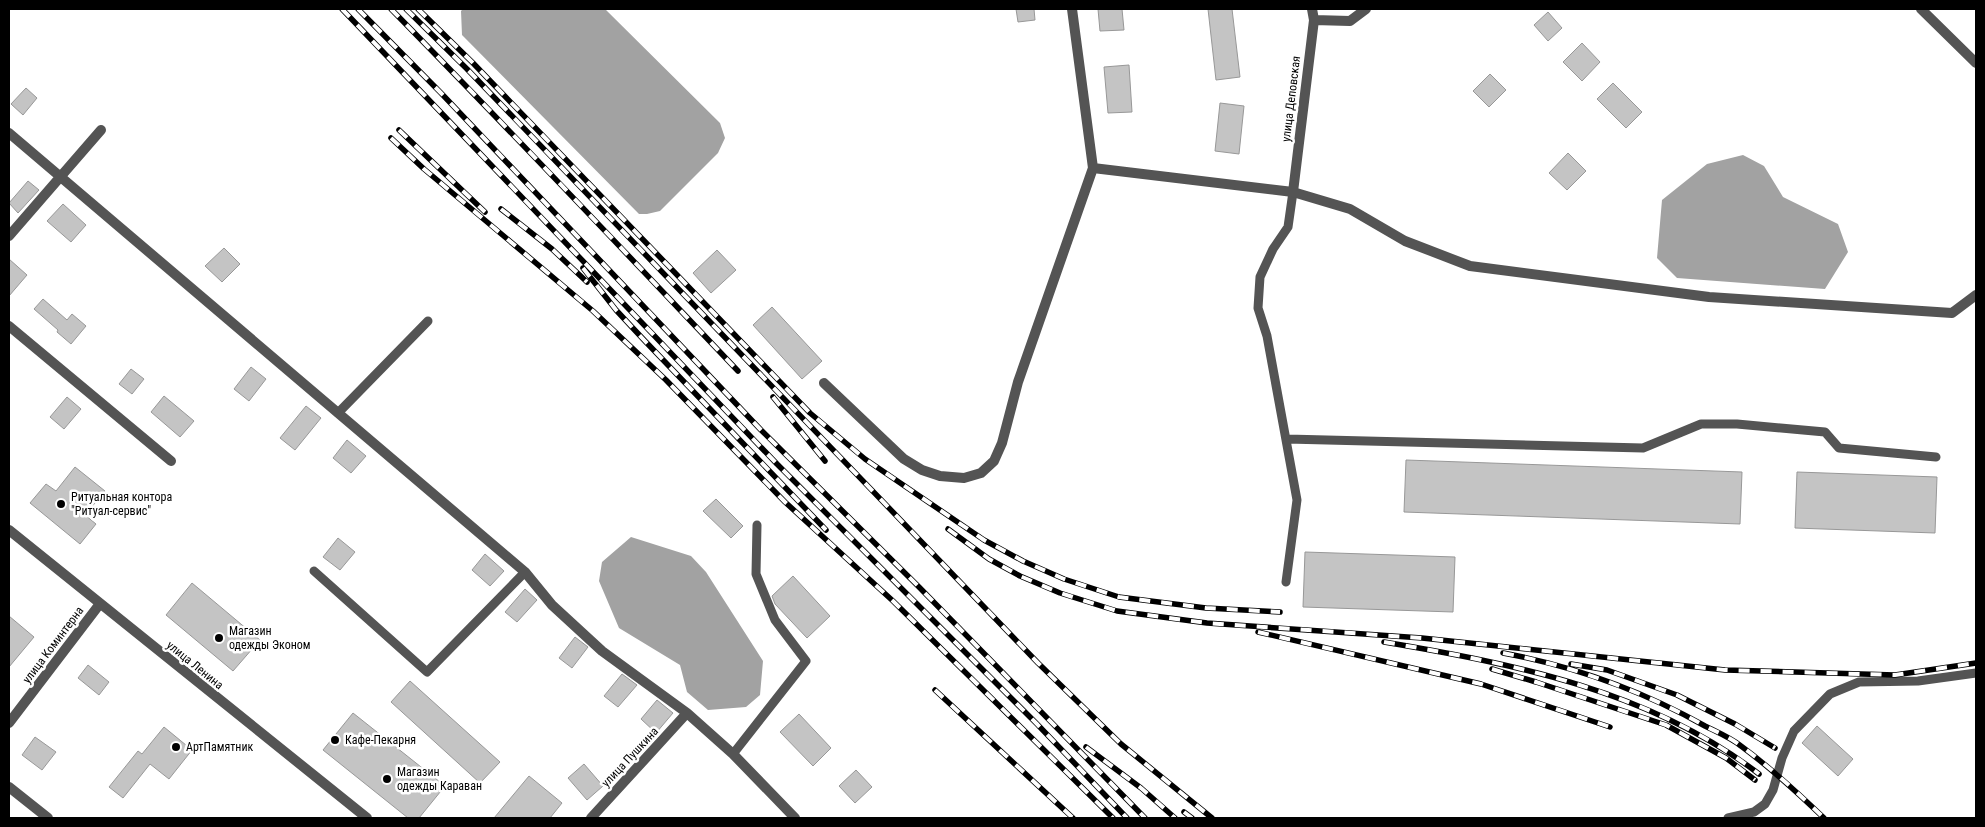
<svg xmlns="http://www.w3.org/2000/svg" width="1985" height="827" font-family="'Roboto Condensed',sans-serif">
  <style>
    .water { fill: #a2a2a2 }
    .building { fill: #c4c4c4; stroke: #989898 }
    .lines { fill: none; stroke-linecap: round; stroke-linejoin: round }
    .service { stroke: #545454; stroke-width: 9 }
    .minor { stroke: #545454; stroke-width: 10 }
    .tertiary { stroke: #545454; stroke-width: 10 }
    .rail-casing { stroke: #000; stroke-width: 5.5 }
    .rail { stroke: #fff; stroke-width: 4; stroke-dasharray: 11; stroke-linecap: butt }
    .poi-dot { fill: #000; stroke: #fff; stroke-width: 2 }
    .labels { text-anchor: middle; stroke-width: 5; stroke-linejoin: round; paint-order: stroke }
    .street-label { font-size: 12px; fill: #000; stroke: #fff }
    .poi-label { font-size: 12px; fill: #000; stroke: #fff; text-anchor: start }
  </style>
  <rect width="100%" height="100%" fill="#fff"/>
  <!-- water -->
  <path class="water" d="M463 9H605L720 123 725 138 718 153 660 211 647 214H639L462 35 461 11Z
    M1743 155 1764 166 1783 197 1838 224 1848 252 1825 289 1677 278 1657 258 1662 200 1707 164Z
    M631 537 691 556 706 572 763 661 760 695 746 707 708 710 687 692 680 665 619 628 599 581 602 562Z"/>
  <!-- building -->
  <path class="building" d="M1016 9H1034L1035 20 1018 22Z
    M1098 9H1122L1124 30 1100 31Z
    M1208 9H1232L1240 77 1216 80Z
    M1548 12 1562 28 1548 41 1534 25Z
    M1582 43 1600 62 1582 81 1563 62Z
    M1129 65 1132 112 1108 113 1104 67Z
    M1490 74 1506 90 1489 107 1473 91Z
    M1613 83 1642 112 1626 128 1597 99Z
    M26 88 37 98 23 115 11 104Z
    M1220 103 1244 106 1239 154 1215 151Z
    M1568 153 1586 171 1567 190 1549 173Z
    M28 181 39 190 18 213 9 203Z
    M63 204 86 225 71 242 47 221Z
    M224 248 240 264 222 282 205 266Z
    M717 250 736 270 711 293 693 273Z
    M9 259 27 275 9 296Z
    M43 299 67 320 72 314 86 326 71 344 57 332 58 330 34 309Z
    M772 307 822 361 802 379 753 325Z
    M251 367 266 379 249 401 234 389Z
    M131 369 144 379 132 394 119 384Z
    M164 396 194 421 180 437 151 412Z
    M67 397 81 409 64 429 50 417Z
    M306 406 321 418 295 450 280 438Z
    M347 440 366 456 351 473 333 458Z
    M1406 460 1742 472 1740 524 1404 512Z
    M75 467 105 491 85 515 96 524 80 544 30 503 46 484 56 491Z
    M1797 472 1937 477 1935 533 1795 528Z
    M716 499 743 526 731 538 703 511Z
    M338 538 355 552 340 570 323 557Z
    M1305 552 1455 557 1453 612 1303 607Z
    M485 554 504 571 490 586 472 570Z
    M793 576 830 616 807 638 775 604 772 596Z
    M192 583 260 640 233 671 166 615Z
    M525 589 537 600 517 622 505 612Z
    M9 616 34 637 9 667Z
    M575 637 588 647 572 668 559 658Z
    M88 665 109 682 99 695 78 678Z
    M622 674 637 685 618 707 604 696Z
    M410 681 500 762 480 783 391 702Z
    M657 700 673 713 656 733 641 719Z
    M353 713 445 786 419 818H408L323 750Z
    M799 714 831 748 813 766 780 732Z
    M1817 726 1853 759 1838 776 1802 743Z
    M164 727 192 750 169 779 150 764 123 798 109 787 138 751 142 754Z
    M35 737 56 752 42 770 22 755Z
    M584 764 603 786 587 800 568 778Z
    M856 770 872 787 855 803 839 786Z
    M529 776 562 803 550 818H494Z"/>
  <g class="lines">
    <!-- service -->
    <path class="service" d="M338 413 428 321
      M1287 439 1643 448 1701 424H1737L1825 432 1839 448 1936 457
      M314 571 427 672 525 572
      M1286 582 1297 500 1267 336 1258 308 1260 277 1273 249 1288 227 1293 192
      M733 754 806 661 775 620 756 574 757 525
      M1728 818 1754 812 1765 804 1773 790 1782 758 1794 731 1830 694 1859 682 1918 681 1976 673"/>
    <!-- minor -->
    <path class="minor" d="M1314 20 1350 21 1366 9
      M9 133 525 572 552 605 602 651 687 713 733 754 795 818
      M1093 168 1293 192 1350 209 1405 241 1470 266 1709 297 1952 313 1976 295
      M1293 192 1314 20 1312 9
      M9 236 101 130
      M9 326 171 461
      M824 383 904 459 922 470 940 476 964 478 981 473 994 461 1002 443 1018 382 1093 168 1072 9
      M9 723 99 605
      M9 787 48 818
      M591 818 687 713"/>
    <!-- tertiary -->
    <path class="tertiary" d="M1921 9 1976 63
      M9 530 367 818"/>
    <!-- rail casing -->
    <g class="rail-casing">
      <path id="rail" d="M342 9 777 464 1037 724 1127 818
        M358 9 441 93 761 430 919 587 1145 818
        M391 9C508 128 623 250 738 371
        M406 9 467 69 1038 663 1121 744 1212 818
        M418 9 473 63 810 413 865 459 984 540 1023 561 1064 579 1119 597 1206 608 1280 612
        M399 130 485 212
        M391 138 424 169 593 311 666 380 785 502 893 601 1113 818
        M501 209 552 249 587 282
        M583 268 616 310 644 340 826 530
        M773 397 825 461
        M948 529 989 559 1020 576 1060 593 1117 611 1207 623 1422 638 1725 670 1895 675 1976 663
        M1258 632 1481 684 1610 727
        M1384 642C1515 664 1651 691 1759 774
        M1503 653C1573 666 1643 691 1705 726 1717 732 1731 738 1741 746 1771 768 1798 793 1824 818
        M1571 664 1607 670 1677 695 1735 724 1775 748
        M1492 669 1536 682 1666 725 1726 758 1755 780
        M935 690 1073 818
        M1086 747 1141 788 1175 818
        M1184 812 1192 818"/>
    </g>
    <!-- rail -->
    <use href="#rail" class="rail"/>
  </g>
  <!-- markers -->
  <g class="poi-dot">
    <circle cx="61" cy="504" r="5"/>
    <circle cx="219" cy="638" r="5"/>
    <circle cx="335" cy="740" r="5"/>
    <circle cx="176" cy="747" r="5"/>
    <circle cx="387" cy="779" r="5"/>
  </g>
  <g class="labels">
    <!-- street labels -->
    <g class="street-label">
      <text transform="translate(1291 99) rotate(-83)" y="4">улица Деповская</text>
      <text transform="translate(53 645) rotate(-53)" y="4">улица Коминтерна</text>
      <text transform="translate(195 665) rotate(39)" y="4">улица Ленина</text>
      <text transform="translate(630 757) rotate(-47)" y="4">улица Пушкина</text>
    </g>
    <!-- poi labels -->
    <g class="poi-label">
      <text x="71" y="501">Ритуальная контора<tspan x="71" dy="14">"Ритуал-сервис"</tspan></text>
      <text x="229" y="635">Магазин<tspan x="229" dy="14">одежды Эконом</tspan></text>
      <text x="345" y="744">Кафе-Пекарня</text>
      <text x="186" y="751">АртПамятник</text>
      <text x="397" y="776">Магазин<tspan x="397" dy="14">одежды Караван</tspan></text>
    </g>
  </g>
  <!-- border -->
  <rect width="1985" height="827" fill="none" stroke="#000000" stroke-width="20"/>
</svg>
